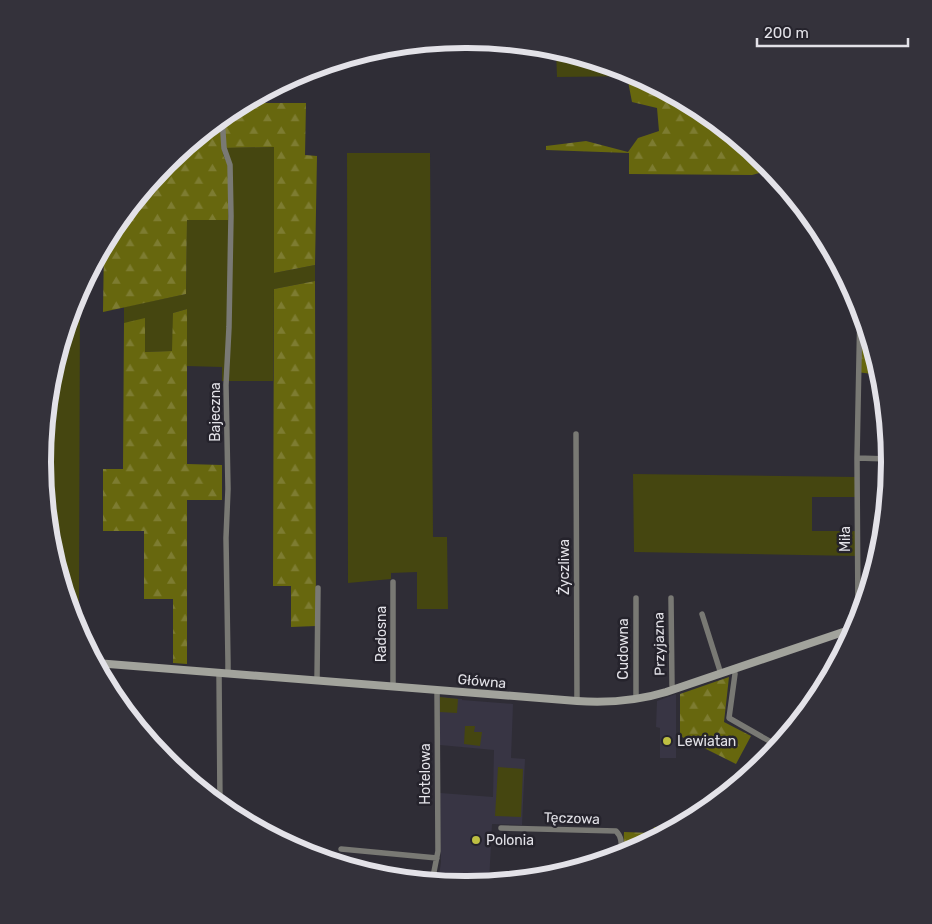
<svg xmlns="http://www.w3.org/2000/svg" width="932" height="924" font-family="Rubik,sans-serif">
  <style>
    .built { fill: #383544 }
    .green { fill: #454610 }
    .forest { fill: url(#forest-firs) }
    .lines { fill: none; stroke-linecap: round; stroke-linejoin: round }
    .street { stroke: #797974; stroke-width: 5.5 }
    .secondary { stroke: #a2a39c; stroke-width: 8 }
    .poi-dot { fill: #bebf42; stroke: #25232c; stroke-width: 2 }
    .labels { text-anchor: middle; stroke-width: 5; stroke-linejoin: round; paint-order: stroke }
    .street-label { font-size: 14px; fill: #e3e2e8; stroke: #25232c }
    .poi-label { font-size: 14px; fill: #e3e2e8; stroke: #25232c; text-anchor: start }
    .rim { fill: none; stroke: #e3e2e8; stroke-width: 6 }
  </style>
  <defs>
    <pattern id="forest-firs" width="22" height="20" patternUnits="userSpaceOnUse" patternTransform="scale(1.25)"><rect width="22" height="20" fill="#67670e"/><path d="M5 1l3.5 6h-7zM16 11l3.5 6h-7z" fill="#7d7c31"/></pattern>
  </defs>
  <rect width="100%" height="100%" fill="#2f2d36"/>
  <!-- built -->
  <path class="built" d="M676 694V758H660V728L656 727 657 701Z
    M440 697 462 699V700L513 704 511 758 525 759 522 825 492 824 489 883 466 885 438 882 441 862 440 793 493 797 494 750 440 745Z"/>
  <!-- green -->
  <path class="green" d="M556 49 628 71 637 76 557 77Z
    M274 147V273L315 265V281L274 289 273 381H222V367L187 366V309L173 313V351L145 352 124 323V307L186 294 187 220 228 165 222 155V148Z
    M347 153H430L433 537H447L448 609H417V572L391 573V579L348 583Z
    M80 290 79 606H70L61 577 60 557H55L51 544 43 462 51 379 75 300Z
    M633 474 855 477 856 497H812V531H856L857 556 634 552Z
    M440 697 458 699 457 713 440 712Z
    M465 726H475L474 732H482L480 746 464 744Z
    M498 767 523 769 521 817 495 816Z"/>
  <!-- forest -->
  <path class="forest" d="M627 76H637L701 110 765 163 771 170 752 175 629 174V153L546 150V146L586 141 628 152 638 138 659 131 657 108 632 102Z
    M244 103H306L305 155 317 156 315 265 274 273V147L222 148 223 155 228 165V220H187L186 294 103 312 104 245 114 227 167 163 231 110Z
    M315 281 316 626 291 627V586H273L274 289Z
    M187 309V464L222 465V500H187V664L173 663V599H144V531H103V469H123L124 323 145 318V352L172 351 173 313Z
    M862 318 880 375 857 372Z
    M729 677 724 722 751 736 736 764 680 736V694Z
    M654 827 673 829 623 854 624 832 653 833Z"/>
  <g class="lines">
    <!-- street -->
    <path class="street" d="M222 117 224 148 230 165 231 216 229 327 226 385 228 489 226 538 228 663V673
      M576 434 577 701
      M857 458 889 459
      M393 582V686
      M671 598 672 685 673 690
      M702 614 721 674
      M858 619 857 458 860 308
      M734 669 735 674 729 718 778 746
      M219 672 220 805
      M317 680 318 588
      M636 699V598
      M501 828 616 831C623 838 621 846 621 855
      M341 849 437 858
      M313 853V856
      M432 882 438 851 437 690"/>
    <!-- secondary -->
    <path class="secondary" d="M96 663 577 701C608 703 637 701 666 692L855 628"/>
  </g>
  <!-- markers -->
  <g class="poi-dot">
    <circle cx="667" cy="741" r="5"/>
    <circle cx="476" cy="840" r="5"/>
  </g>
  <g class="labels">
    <!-- street labels -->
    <g class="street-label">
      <text transform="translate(215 412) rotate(-90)" y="5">Bajeczna</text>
      <text transform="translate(845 539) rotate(-90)" y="5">Miła</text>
      <text transform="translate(564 567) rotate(-90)" y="5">Życzliwa</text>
      <text transform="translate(381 634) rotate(-90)" y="5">Radosna</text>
      <text transform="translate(659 644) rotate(-91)" y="5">Przyjazna</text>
      <text transform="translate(623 649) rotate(-90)" y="5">Cudowna</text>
      <text transform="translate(482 681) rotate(5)" y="5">Główna</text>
      <text transform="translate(425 774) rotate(-90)" y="5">Hotelowa</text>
      <text transform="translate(572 818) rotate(2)" y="5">Tęczowa</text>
    </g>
    <!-- poi labels -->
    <g class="poi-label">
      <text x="677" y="746">Lewiatan</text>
      <text x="486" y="845">Polonia</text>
    </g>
  </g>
  <!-- crop -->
  <path d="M0 0H932V924H0ZM465 48H467A414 414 0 0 1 881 462V462A414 414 0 0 1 467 876H465A414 414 0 0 1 51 462V462A414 414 0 0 1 465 48Z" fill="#34323b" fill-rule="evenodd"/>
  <path class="rim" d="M465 48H467A414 414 0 0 1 881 462V462A414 414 0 0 1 467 876H465A414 414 0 0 1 51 462V462A414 414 0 0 1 465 48Z"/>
  <!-- scale -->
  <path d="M757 38v8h151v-8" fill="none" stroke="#e3e2e8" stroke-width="2.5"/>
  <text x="764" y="38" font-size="15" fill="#e3e2e8" stroke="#25232c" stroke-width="4" paint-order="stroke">200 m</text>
</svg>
